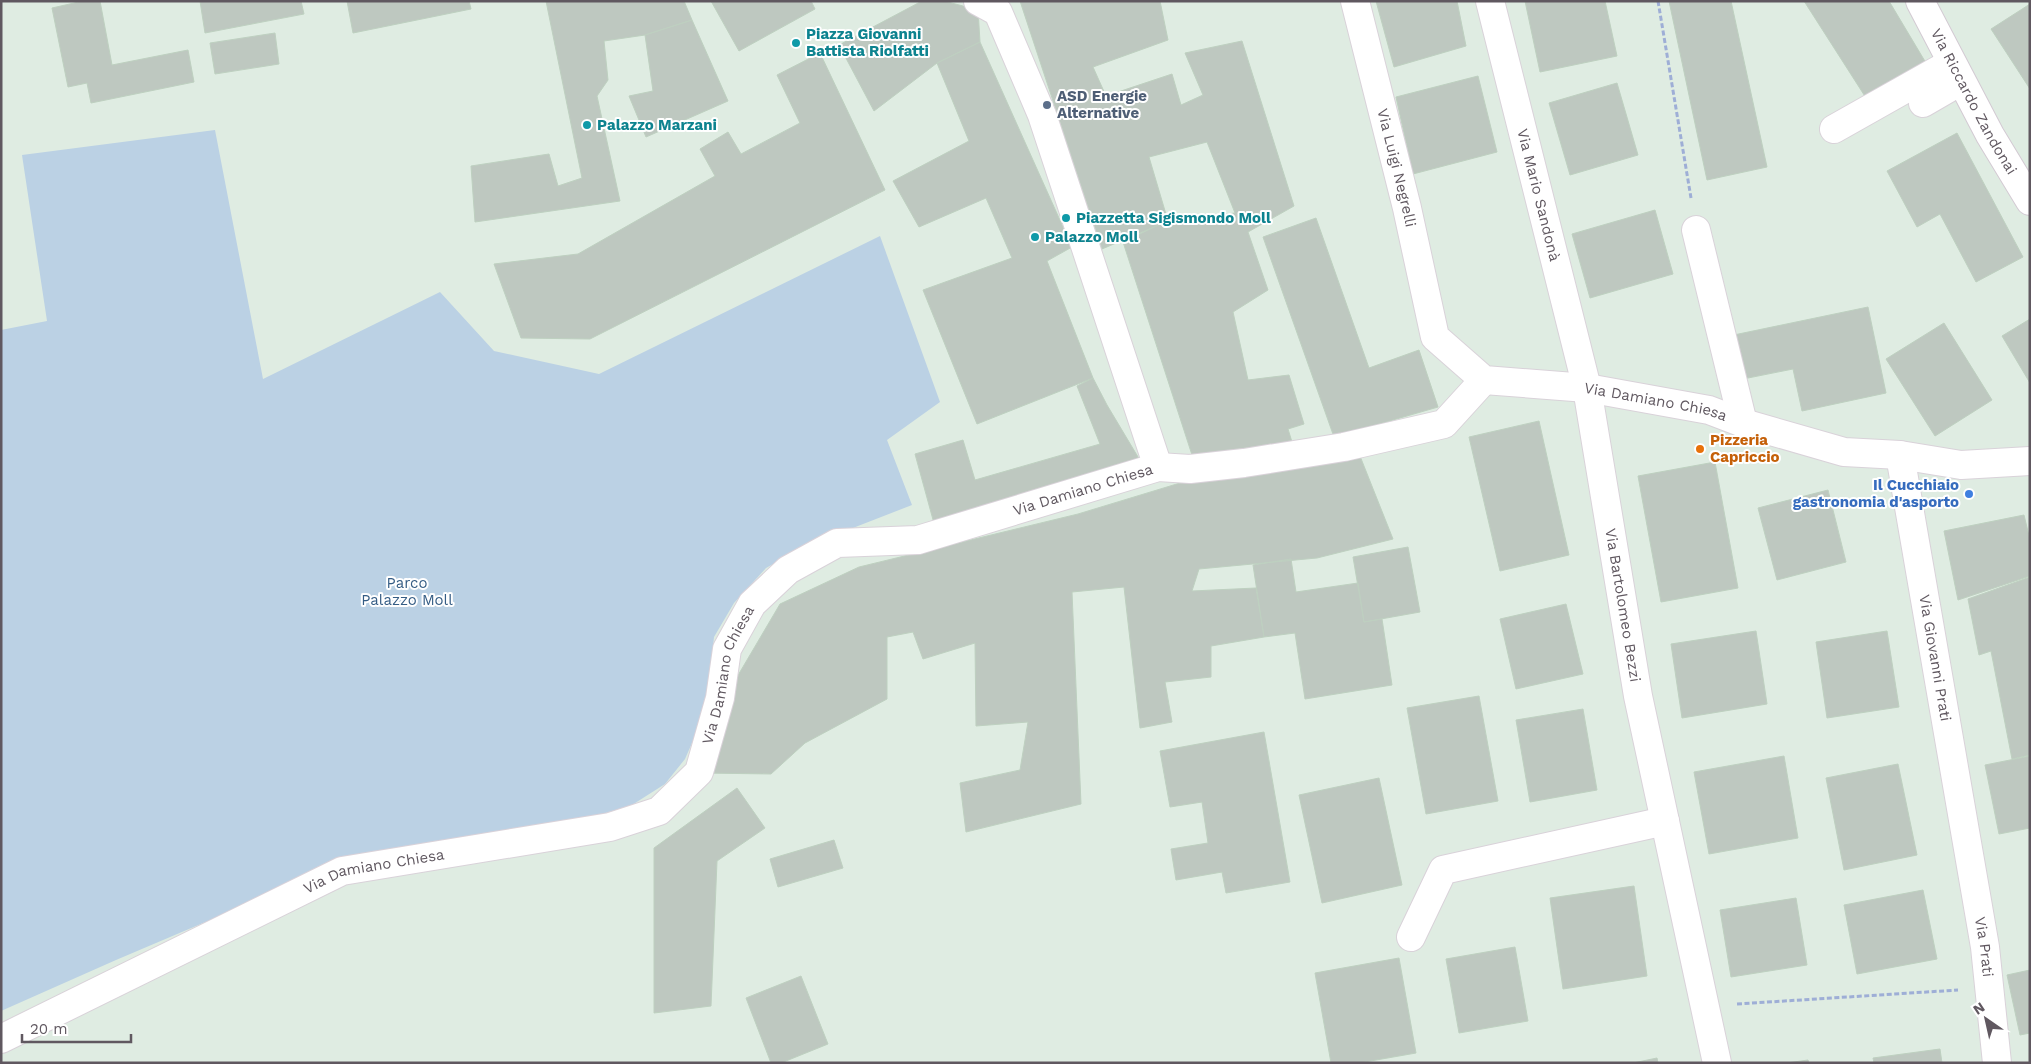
<svg xmlns="http://www.w3.org/2000/svg" width="2031" height="1064" font-family="'Work Sans',sans-serif">
  <style>
    .green { fill: #bbd1e4 }
    .building { fill: #bec8c0; stroke: #bed0c0 }
    .lines { fill: none; stroke-linecap: round; stroke-linejoin: round }
    .street-casing { stroke: #d9d2d9; stroke-width: 30 }
    .secondary-casing { stroke: #d3cad3; stroke-width: 30 }
    .path { stroke: #9eaed6; stroke-width: 3; stroke-dasharray: 5 2.5; stroke-linecap: butt }
    .street { stroke: #fff; stroke-width: 28 }
    .secondary { stroke: #fff; stroke-width: 28 }
    .culture-dot { fill: #0f9aa8; stroke: #fff; stroke-width: 2 }
    .service-dot { fill: #5c6f8a; stroke: #fff; stroke-width: 2 }
    .food-dot { fill: #e8710a; stroke: #fff; stroke-width: 2 }
    .shop-dot { fill: #3f7fe0; stroke: #fff; stroke-width: 2 }
    .labels { text-anchor: middle; stroke-width: 4; stroke-linejoin: round; paint-order: stroke }
    .culture-label { font-size: 15px; font-weight: bold; fill: #0d838f; stroke: #fff; text-anchor: start }
    .service-label { font-size: 15px; font-weight: bold; fill: #4e5e75; stroke: #fff; text-anchor: start }
    .street-label { font-size: 15px; fill: #605860; stroke: #fff }
    .food-label { font-size: 15px; font-weight: bold; fill: #c56008; stroke: #fff; text-anchor: start }
    .shop-label { font-size: 15px; font-weight: bold; fill: #366cbe; stroke: #fff; text-anchor: end }
    .park-label { font-size: 15px; fill: #345c84; stroke: #fff }
  </style>
  <rect width="100%" height="100%" fill="#dfece2"/>
  <!-- green -->
  <path class="green" d="M215 130 263 379 440 292 494 351 599 374 880 236 940 402 887 440 912 505 804 547 766 568 734 603 714 637 708 694 699 727 685 759 665 784 632 805 586 819 302 881 116 960 1 1011V330L47 321 22 155Z"/>
  <!-- building -->
  <path class="building" d="M83 1H100L112 65 188 50 194 82 91 103 87 83 68 87 52 8Z
    M200 1H301L304 14 205 33Z
    M347 1H469L471 9 353 33Z
    M546 1H684L692 20 645 35 604 41 608 80 597 96 620 201 475 222 471 166 549 154 558 186 582 178Z
    M711 1H811L815 9 739 51Z
    M922 1H944L978 10 980 42 937 63 874 111 839 45Z
    M1020 1H1160L1168 40 1093 67 1106 96 1172 74 1181 105 1203 95 1185 53 1242 41 1294 206 1248 232 1268 290 1233 312 1248 380 1289 375 1304 424 1288 429 1292 442 1192 455 1123 242 1167 221 1235 213 1207 142 1149 157 1168 221 1102 249Z
    M1376 1H1457L1466 46 1394 67Z
    M1525 1H1605L1617 56 1540 72Z
    M1669 1H1731L1767 167 1707 180Z
    M1804 1H1889L1929 68 1868 101Z
    M2030 4V89L1991 29Z
    M692 20 728 101 646 137 629 96 653 91 645 35Z
    M275 33 279 64 215 74 210 43Z
    M980 42 1072 247 1047 261 1093 378 977 424 923 290 1012 258 986 198 919 227 893 181 969 141 937 63Z
    M820 53 885 190 590 339 521 338 494 264 578 254 715 176 700 149 728 132 741 154 800 123 777 75Z
    M1478 76 1497 152 1413 174 1396 97Z
    M1617 83 1638 155 1570 175 1549 103Z
    M1957 133 2023 257 1976 282 1940 214 1917 227 1887 171Z
    M1655 210 1673 274 1590 298 1572 234Z
    M1316 218 1369 368 1419 350 1438 407 1334 437 1263 237Z
    M1868 307 1886 393 1802 411 1793 369 1738 380 1729 336Z
    M2030 319V383L2002 336Z
    M1944 323 1992 400 1935 436 1886 359Z
    M1093 378 1107 405 1144 467 935 527 915 454 963 440 975 480 1100 444 1077 386Z
    M1539 421 1569 555 1500 571 1469 437Z
    M1358 451 1393 539 1317 558 1199 569 1192 591 1256 588 1264 637 1211 646V677L1165 682 1172 722 1140 728 1124 587 1072 592 1081 804 966 832 960 783 1020 770 1028 722 976 726 975 643 923 659 913 632 887 637V699L805 743 771 774 702 773 737 677 780 604 859 567 1078 514 1180 483 1270 469Z
    M1715 462 1738 588 1661 602 1638 476Z
    M1828 490 1846 562 1777 580 1758 508Z
    M2024 515 2030 540V576L1958 600 1944 531Z
    M1408 547 1420 612 1364 622 1353 557Z
    M1291 559 1296 592 1358 583 1364 622 1382 619 1392 685 1305 699 1295 633 1264 637 1253 565Z
    M2030 577V755L2012 759 1991 651 1979 655 1968 599Z
    M1566 604 1583 674 1516 689 1500 619Z
    M1756 631 1767 704 1682 718 1671 644Z
    M1887 631 1899 707 1827 718 1816 642Z
    M1479 696 1498 801 1426 814 1407 708Z
    M1583 709 1597 790 1530 802 1516 720Z
    M1264 732 1290 882 1226 893 1222 872 1176 880 1171 849 1208 843 1202 802 1170 807 1160 751Z
    M1784 756 1798 838 1709 854 1694 772Z
    M2030 756V828L1999 834 1985 765Z
    M1898 764 1917 855 1844 870 1826 778Z
    M1379 778 1402 885 1322 903 1299 795Z
    M737 788 765 828 717 861 711 1006 654 1013V848Z
    M834 840 843 868 778 887 770 859Z
    M1634 886 1647 976 1563 989 1550 898Z
    M1923 890 1937 959 1857 974 1844 905Z
    M1796 898 1807 965 1731 977 1720 910Z
    M1515 947 1528 1021 1459 1033 1446 959Z
    M1399 958 1416 1053 1359 1063H1331L1315 973Z
    M2030 970V1033L2020 1035 2007 975Z
    M801 976 828 1044 781 1063H771L746 998Z
    M1940 1049 1942 1063H1874L1873 1058Z
    M1657 1058 1658 1063H1633Z
    M1808 1060 1809 1063H1787Z"/>
  <g class="lines">
    <!-- street casing -->
    <g class="street-casing">
      <g id="street">
        <path d="M978 1 998 12 1042 115 1158 467"/>
        <path id="s1" d="M1355 1 1407 208 1435 337 1484 380 1587 388 1709 410 1743 423 1844 452 1900 455 1961 465 2030 461"/>
        <path id="s2" d="M1490 1 1587 388 1638 696 1717 1063"/>
        <path d="M1923 103 1961 81"/>
        <path d="M1834 129 1951 63"/>
        <path d="M1696 230 1743 423"/>
        <path id="s3" d="M1900 455 1985 947 1997 1063"/>
        <path d="M1411 937 1443 870 1665 821"/>
        <path id="s4" d="M1 1039 342 871 610 827 659 811 699 772 720 698 727 649 752 604 788 570 837 543 918 540 1158 467 1190 469 1244 463 1344 447 1444 424 1484 380"/>
      </g>
    </g>
    <!-- secondary casing -->
    <g class="secondary-casing">
      <g id="secondary">
        <path id="s5" d="M1920 1 1990 135 2030 201"/>
      </g>
    </g>
    <!-- path -->
    <path class="path" d="M1658 1 1691 198
      M1737 1004 1958 990"/>
    <!-- street -->
    <use href="#street" class="street"/>
    <!-- secondary -->
    <use href="#secondary" class="secondary"/>
  </g>
  <!-- markers -->
  <g class="culture-dot">
    <circle cx="796" cy="43" r="5"/>
    <circle cx="587" cy="125" r="5"/>
    <circle cx="1066" cy="218" r="5"/>
    <circle cx="1035" cy="237" r="5"/>
  </g>
  <circle class="service-dot" cx="1047" cy="105" r="5"/>
  <circle class="food-dot" cx="1700" cy="449" r="5"/>
  <circle class="shop-dot" cx="1969" cy="494" r="5"/>
  <g class="labels">
    <!-- culture labels -->
    <g class="culture-label">
      <text x="806" y="39">Piazza Giovanni<tspan x="806" dy="17">Battista Riolfatti</tspan></text>
      <text x="597" y="130">Palazzo Marzani</text>
      <text x="1076" y="223">Piazzetta Sigismondo Moll</text>
      <text x="1045" y="242">Palazzo Moll</text>
    </g>
    <!-- service labels -->
    <g class="service-label">
      <text x="1057" y="101">ASD Energie<tspan x="1057" dy="17">Alternative</tspan></text>
    </g>
    <!-- street labels -->
    <g class="street-label">
      <text dy="5" stroke="none"><textPath href="#s5" startOffset="114">Via Riccardo Zandonai</textPath></text>
      <text dy="5" stroke="none"><textPath href="#s1" startOffset="172">Via Luigi Negrelli</textPath></text>
      <text dy="5" stroke="none"><textPath href="#s2" startOffset="200">Via Mario Sandonà</textPath></text>
      <text dy="5" stroke="none"><textPath href="#s1" startOffset="584">Via Damiano Chiesa</textPath></text>
      <text dy="5" stroke="none"><textPath href="#s4" startOffset="1296">Via Damiano Chiesa</textPath></text>
      <text dy="5" stroke="none"><textPath href="#s2" startOffset="619">Via Bartolomeo Bezzi</textPath></text>
      <text dy="5" stroke="none"><textPath href="#s3" startOffset="206">Via Giovanni Prati</textPath></text>
      <text dy="5" stroke="none"><textPath href="#s4" startOffset="861">Via Damiano Chiesa</textPath></text>
      <text dy="5" stroke="none"><textPath href="#s4" startOffset="411">Via Damiano Chiesa</textPath></text>
      <text dy="5" stroke="none"><textPath href="#s3" startOffset="499">Via Prati</textPath></text>
    </g>
    <!-- food labels -->
    <g class="food-label">
      <text x="1710" y="445">Pizzeria<tspan x="1710" dy="17">Capriccio</tspan></text>
    </g>
    <!-- shop labels -->
    <g class="shop-label">
      <text x="1959" y="490">Il Cucchiaio<tspan x="1959" dy="17">gastronomia d'asporto</tspan></text>
    </g>
    <!-- park labels -->
    <g class="park-label">
      <text x="407" y="588">Parco<tspan x="407" dy="17">Palazzo Moll</tspan></text>
    </g>
  </g>
  <!-- border -->
  <rect width="2031" height="1064" fill="none" stroke="#605860" stroke-width="5"/>
  <!-- north arrow -->
  <g transform="translate(1986 1019) rotate(326)" stroke="#ffffff" stroke-width="4" paint-order="stroke">
  <path d="M0-4L9 19L0 12L-9 19Z" fill="#605860"/>
  <text y="-8" font-size="14" font-weight="bold" text-anchor="middle" fill="#605860">N</text>
  </g>
  <!-- scale -->
  <path d="M22 1034v8h109v-8" fill="none" stroke="#605860" stroke-width="2.5"/>
  <text x="30" y="1034" font-size="15" fill="#605860" stroke="#ffffff" stroke-width="4" paint-order="stroke">20 m</text>
</svg>
